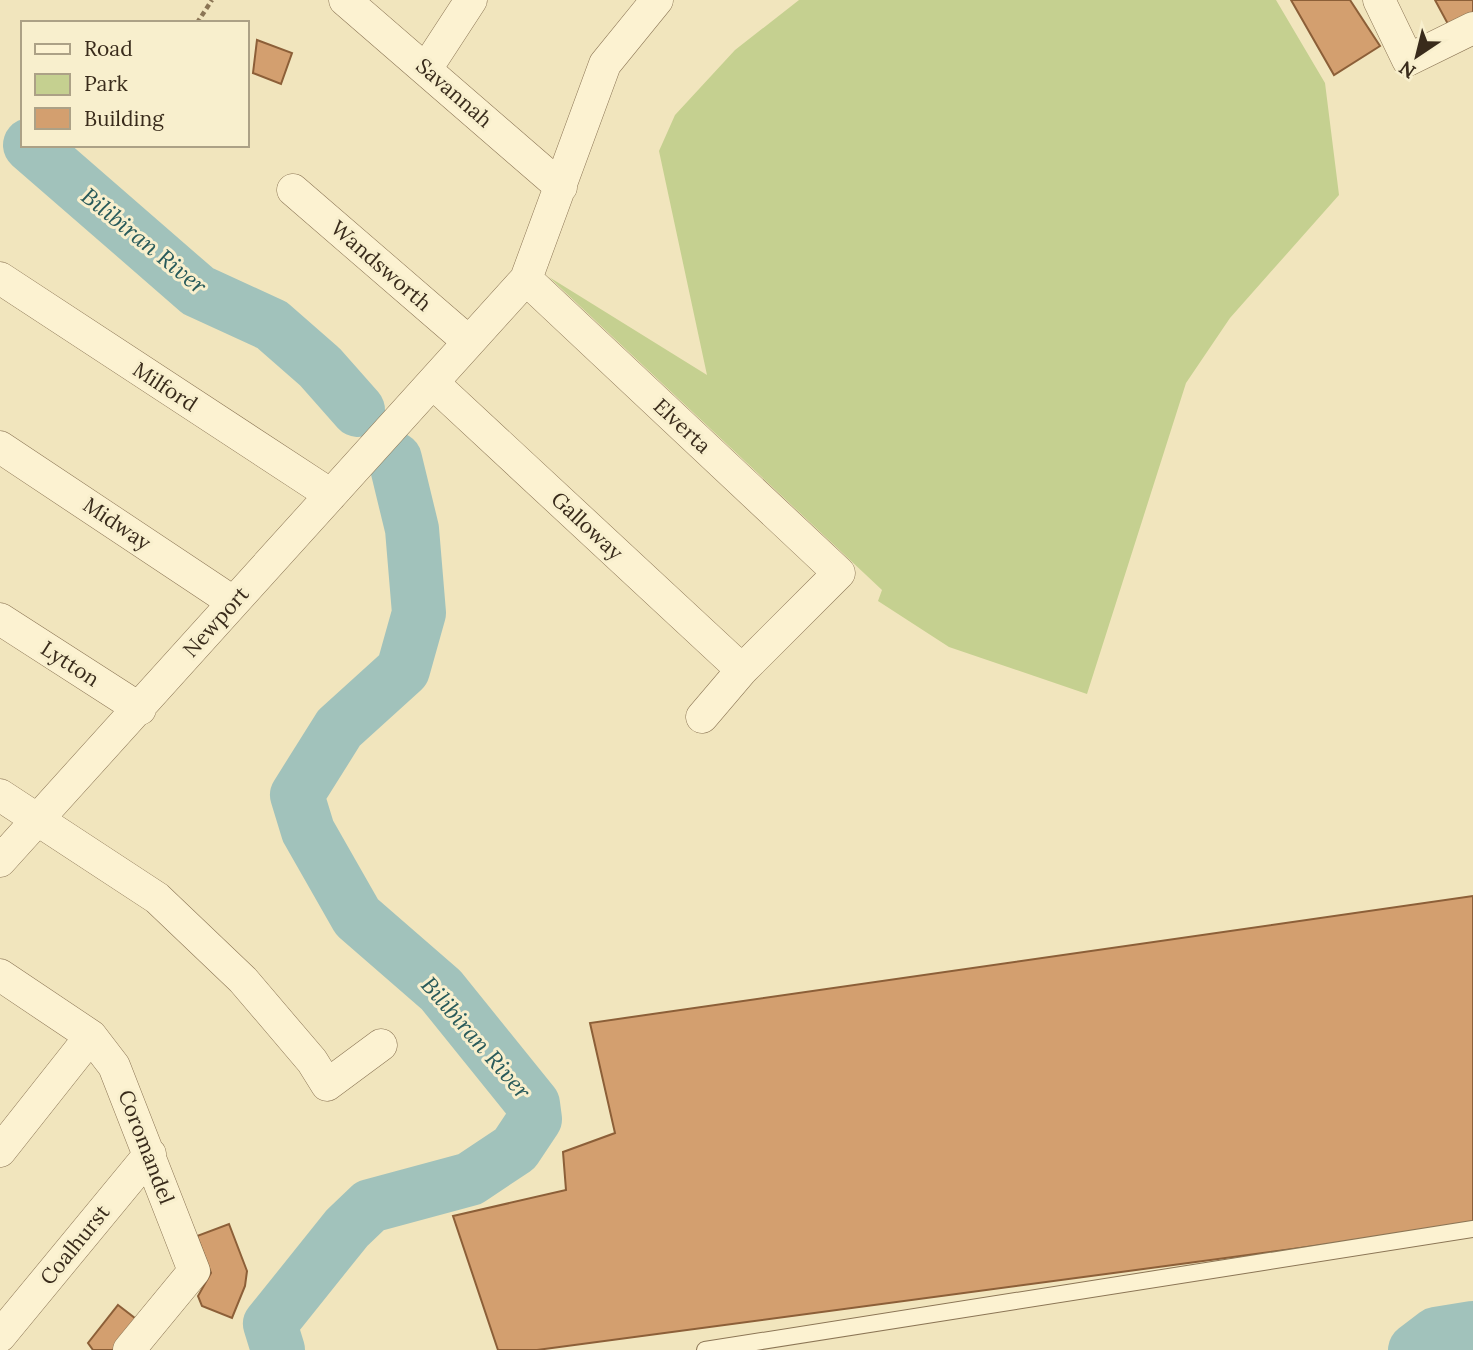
<svg xmlns="http://www.w3.org/2000/svg" width="1473" height="1350" font-family="Lora,serif">
  <style>
    .green { fill: #c5d090 }
    .lines { fill: none; stroke-linecap: round; stroke-linejoin: round }
    .river { stroke: #a1c2bb; stroke-width: 54 }
    .building { fill: #d39f6f; stroke: #8c5f38; stroke-width: 2 }
    .lane-casing { stroke: #8b7555; stroke-width: 18 }
    .street-casing { stroke: #8b7555; stroke-width: 33 }
    .path { stroke: #8b7555; stroke-width: 4.5; stroke-dasharray: 5 3.5; stroke-linecap: butt }
    .lane { stroke: #fcf2d1; stroke-width: 16 }
    .street { stroke: #fcf2d1; stroke-width: 32 }
    .labels { text-anchor: middle; stroke-width: 6; stroke-linejoin: round; paint-order: stroke }
    .street-label { font-size: 21px; fill: #392b1b; stroke: #f8efcd }
    .water-label { font-size: 23px; font-style: italic; fill: #285a5a; stroke: #f8efcd }
  </style>
  <rect width="100%" height="100%" fill="#f1e5bd"/>
  <!-- green -->
  <path class="green" d="M799 0H1276L1325 83 1339 195 1230 318 1186 383 1087 694 949 647 878 601 882 590 549 277 707 375 659 151 675 115 735 50Z"/>
  <g class="lines">
    <!-- river -->
    <path class="river" d="M30 145 198 291 272 325 320 367 358 410
      M278 1350 270 1324 347 1228 370 1206 470 1179 515 1149 535 1119 533 1104 441 990 357 917 308 831 297 795 339 728 403 670 419 613 412 529 395 459
      M1415 1350 1436 1334 1473 1328"/>
  </g>
  <!-- building -->
  <path class="building" d="M1291 0H1350L1380 46 1334 75Z
    M1435 0H1473V13L1449 26Z
    M257 40 292 53 281 84 253 73Z
    M1473 896V1225L537 1350H498L453 1216 566 1190 563 1152 615 1133 590 1023Z
    M229 1224 247 1271 245 1286 232 1318 202 1306 198 1296 211 1273 197 1236Z
    M118 1305 140 1322 118 1350H93L88 1343Z"/>
  <g class="lines">
    <!-- lane casing -->
    <g class="lane-casing">
      <path id="lane" d="M705 1350 1473 1229"/>
    </g>
    <!-- street casing -->
    <g class="street-casing">
      <path id="street" d="M345 0 561 187
        M1379 0 1408 60 1473 28
        M426 69 471 0
        M293 190 469 342
        M0 278 331 495
        M526 279 839 573 742 670 702 717
        M433 383 742 670
        M0 447 233 602
        M0 619 140 709
        M0 795 157 898 243 980 312 1061 327 1085 381 1045
        M0 861 526 279 605 64 657 0
        M0 975 91 1036 114 1066 194 1271 129 1350
        M0 1151 91 1036
        M0 1336 150 1154"/>
    </g>
    <!-- path -->
    <path class="path" d="M197 23 212 0"/>
    <!-- lane -->
    <use href="#lane" class="lane"/>
    <!-- street -->
    <use href="#street" class="street"/>
  </g>
  <g class="labels">
    <!-- street labels -->
    <g class="street-label">
      <text transform="translate(454 93) rotate(41)" y="7">Savannah</text>
      <text transform="translate(381 266) rotate(41)" y="7">Wandsworth</text>
      <text transform="translate(165 387) rotate(33)" y="7">Milford</text>
      <text transform="translate(682 426) rotate(43)" y="7">Elverta</text>
      <text transform="translate(117 524) rotate(34)" y="7">Midway</text>
      <text transform="translate(587 526) rotate(43)" y="7">Galloway</text>
      <text transform="translate(216 622) rotate(-48)" y="7">Newport</text>
      <text transform="translate(70 664) rotate(33)" y="7">Lytton</text>
      <text transform="translate(146 1147) rotate(69)" y="7">Coromandel</text>
      <text transform="translate(75 1245) rotate(-51)" y="7">Coalhurst</text>
    </g>
    <!-- water labels -->
    <g class="water-label">
      <text transform="translate(144 241) rotate(39)" y="8">Bilibiran River</text>
      <text transform="translate(476 1038) rotate(49)" y="8">Bilibiran River</text>
    </g>
  </g>
  <!-- legend -->
  <rect x="21" y="21" width="228" height="126" fill="#f8efcd" stroke="#aca186" stroke-width="2"/>
  <rect x="35" y="44" width="35" height="10" fill="#fcf2d1" stroke="#aca186" stroke-width="2"/>
  <text x="84" y="56" font-size="21" fill="#392b1b">Road</text>
  <rect x="35" y="74" width="35" height="21" fill="#c5d090" stroke="#aca186" stroke-width="2"/>
  <text x="84" y="91" font-size="21" fill="#392b1b">Park</text>
  <rect x="35" y="108" width="35" height="21" fill="#d39f6f" stroke="#aca186" stroke-width="2"/>
  <text x="84" y="126" font-size="21" fill="#392b1b">Building</text>
  <!-- north arrow -->
  <g transform="translate(1417 56) rotate(215)" stroke="#f8efcd" stroke-width="5" paint-order="stroke">
  <path d="M0-5L12 26L0 18L-12 26Z" fill="#392b1b"/>
  <text y="-10" font-size="19" font-weight="bold" text-anchor="middle" fill="#392b1b">N</text>
  </g>
</svg>
